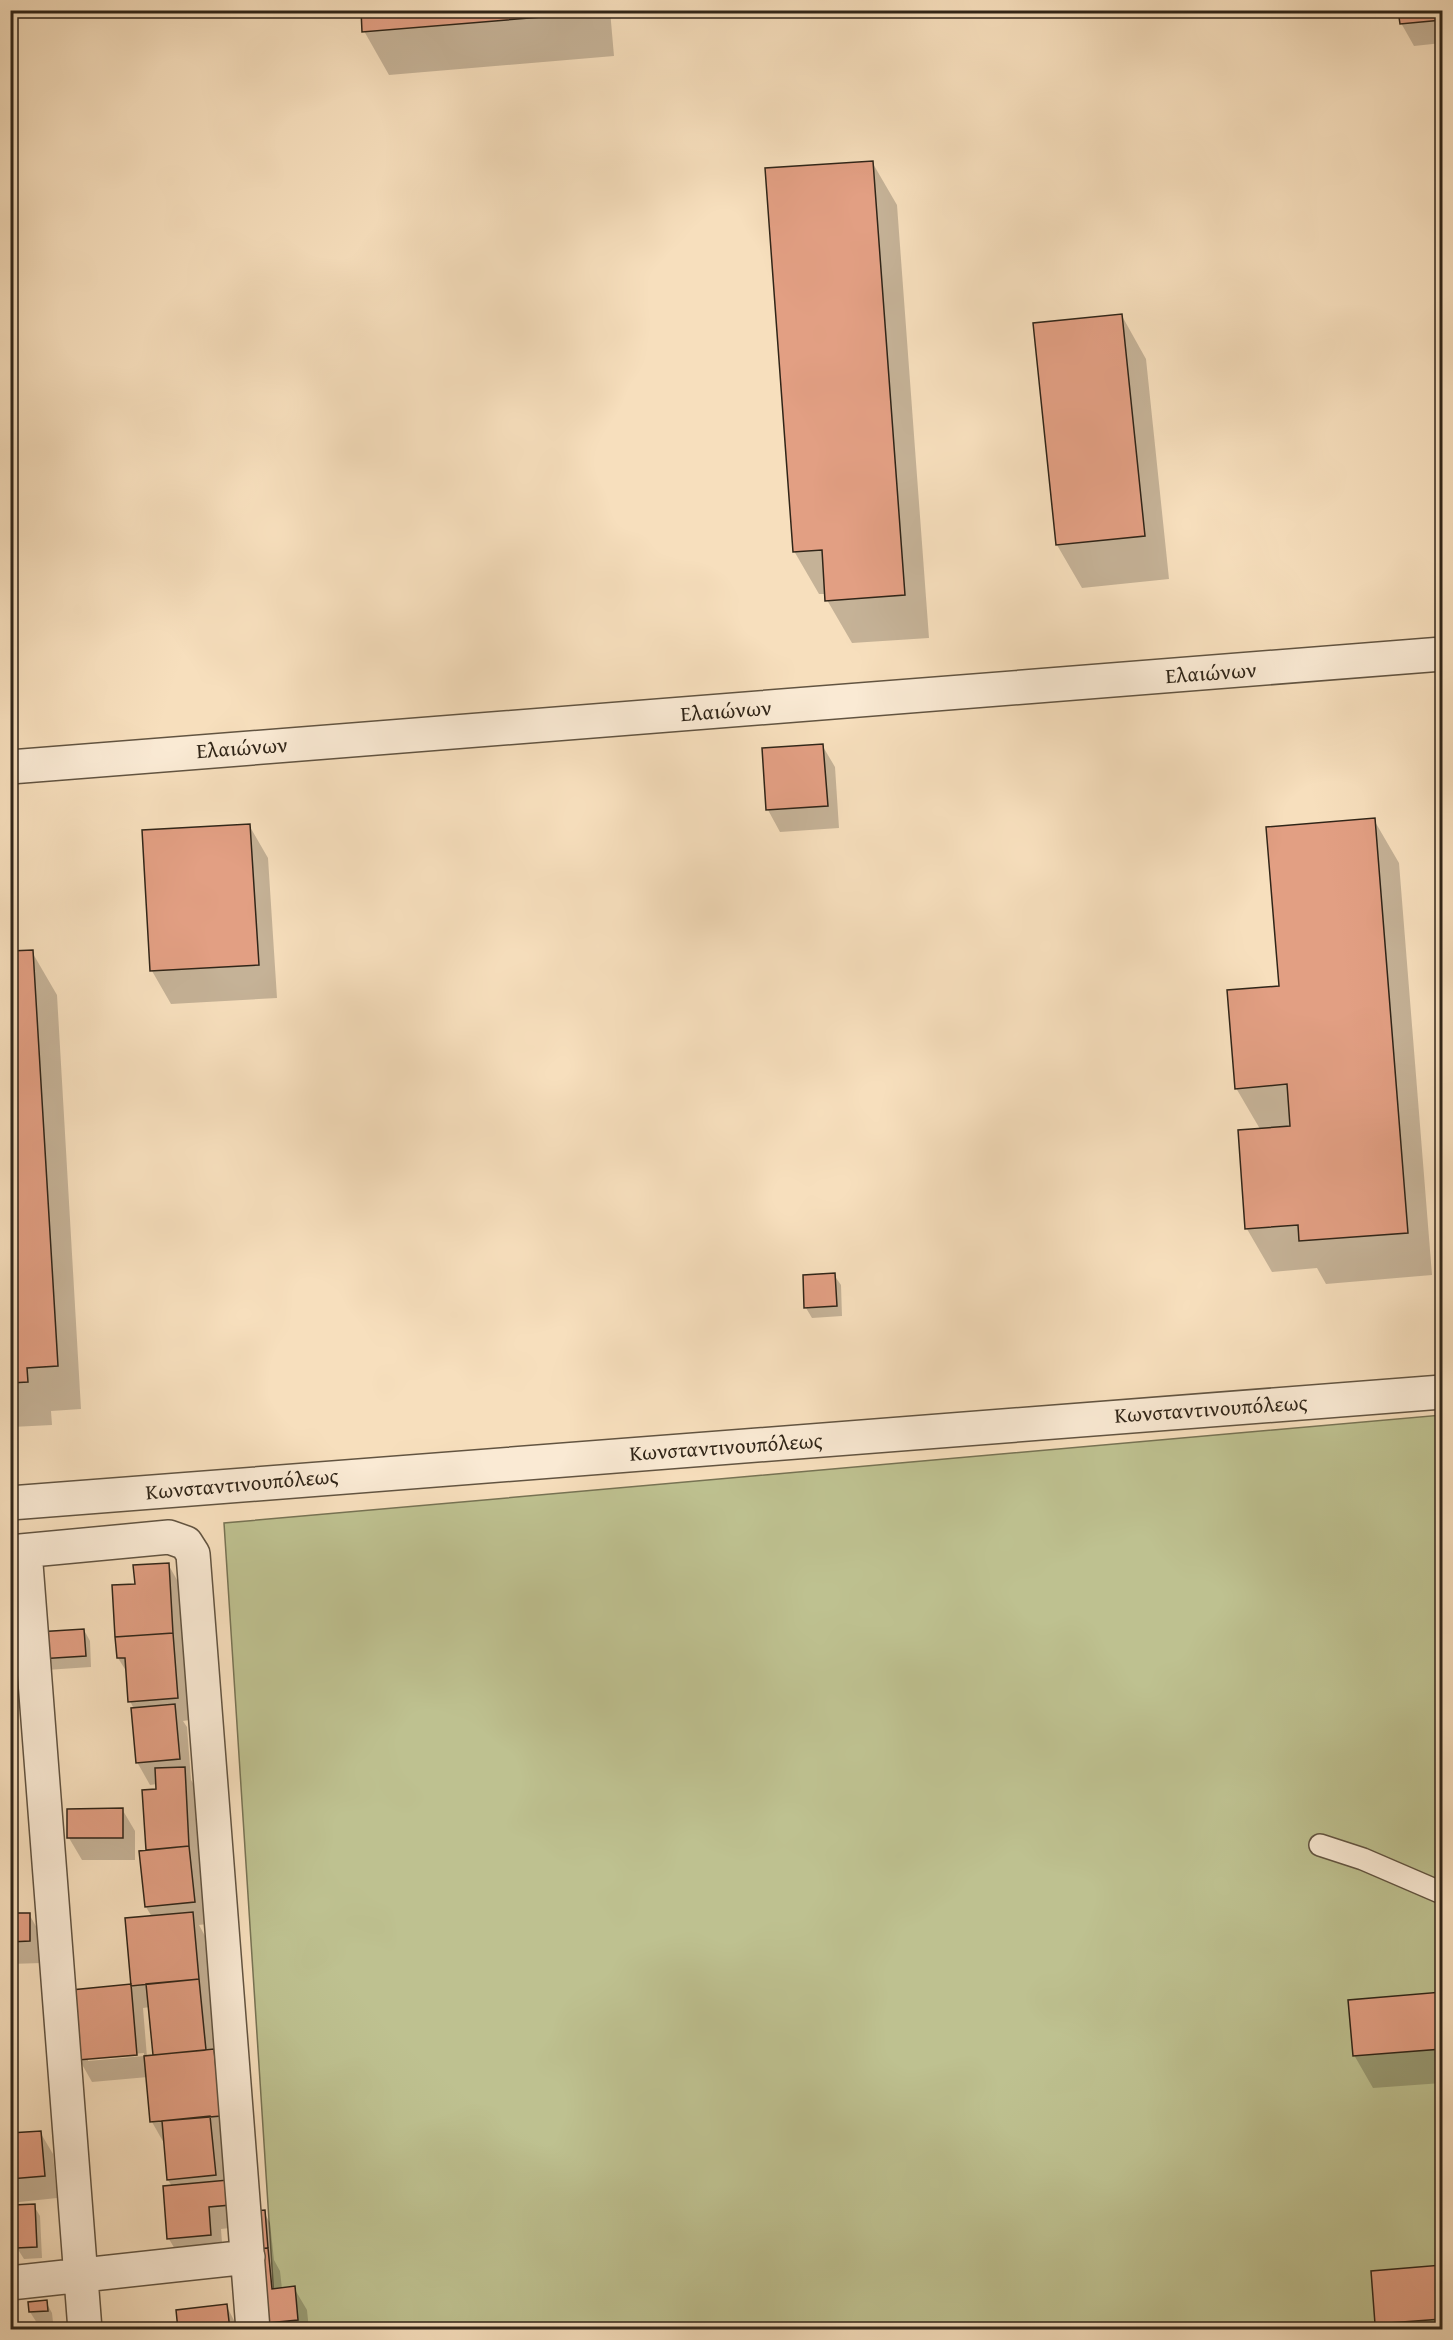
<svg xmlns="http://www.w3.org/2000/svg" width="1453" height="2340" font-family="'Gentium Book Plus',serif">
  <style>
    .green { fill: #bec190; stroke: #777354; stroke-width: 1.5 }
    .shadow { fill: #0003; fill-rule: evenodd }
    .building { fill: #e29f83; stroke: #302518; stroke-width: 1.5 }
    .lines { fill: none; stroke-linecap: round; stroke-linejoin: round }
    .lane-casing { stroke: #625441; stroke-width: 24 }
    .street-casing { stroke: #625441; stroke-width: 36 }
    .lane { stroke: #faead4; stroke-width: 21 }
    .street { stroke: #faead4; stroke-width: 33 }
    .labels { text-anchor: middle; stroke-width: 4.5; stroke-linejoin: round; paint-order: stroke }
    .street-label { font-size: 21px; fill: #302518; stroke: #faead4 }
  </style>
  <rect width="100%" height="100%" fill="#f7dfbd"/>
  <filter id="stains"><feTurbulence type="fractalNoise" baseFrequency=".00333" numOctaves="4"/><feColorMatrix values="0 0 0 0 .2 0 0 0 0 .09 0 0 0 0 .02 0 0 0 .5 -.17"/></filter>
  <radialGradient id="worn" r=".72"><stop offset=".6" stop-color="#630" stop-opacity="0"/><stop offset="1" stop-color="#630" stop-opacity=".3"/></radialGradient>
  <!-- green -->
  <path class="green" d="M1442 1415V2329H276L224 1523Z"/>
  <!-- shadow -->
  <path class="shadow" d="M362 10H610L614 56 389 75 364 31Z
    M1400 10H1442V43L1414 46 1401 23Z
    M872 162 897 205 929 638 852 643 827 600 826 594H819L794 551Z
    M1122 316 1146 359 1169 579 1082 588 1057 545Z
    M822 745 835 767 839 828 780 832 768 810Z
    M1374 820 1399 863 1432 1275 1326 1284 1317 1268 1272 1272 1247 1229 1260 1129 1236 1088 1280 987Z
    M249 825 268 858 277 998 171 1004 152 971Z
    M32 952 57 995 81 1409 51 1411 52 1425 12 1427 10 953Z
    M834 1275 841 1285 842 1316 812 1318 806 1308Z
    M168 1564 181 1587 190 1720 183 1721 187 1727 191 1780 197 1790 207 1924 199 1925 205 1936 216 2056 252 2213 264 2212 270 2223 274 2260 280 2271 282 2289 294 2288 307 2310 309 2330H259L248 2226 221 2229 223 2257 182 2261 169 2239 172 2186 168 2180 165 2145 152 2122 148 2077 92 2082 79 2059 73 1991 132 1986 152 1917 146 1907 147 1852 144 1792 158 1791 157 1784 150 1785 137 1762 134 1709 130 1701 128 1674 118 1658 136 1585ZM150 2007 154 2056 147 2057 143 2008ZM144 2053V2056L88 2061V2057Z
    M10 1593 19 1651 10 1652Z
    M84 1630 90 1641 91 1667 46 1670 40 1659Z
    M122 1809 135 1831V1860H82L69 1838Z
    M29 1914 42 1937V1963L10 1964V1915Z
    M1442 1994V2083L1373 2088 1354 2055 1350 2001Z
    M10 2091 16 2101 18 2134 40 2132 53 2154 57 2198 10 2203Z
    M34 2206 40 2216 42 2258 24 2259 17 2248Z
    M1442 2267V2330H1380L1377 2324 1372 2272Z
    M46 2302 52 2313 53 2322 37 2323 30 2312Z
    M226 2305 239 2330H154L179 2327Z
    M10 2306 22 2327 23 2330H10Z"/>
  <!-- building -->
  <path class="building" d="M361 10H590V13L362 32Z
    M1398 10H1442V20L1400 24Z
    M873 161 905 595 825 601 822 550 793 552 765 168Z
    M1122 314 1145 536 1056 545 1033 323Z
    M823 744 828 806 766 810 762 748Z
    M1375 818 1408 1233 1299 1241 1298 1225 1245 1229 1238 1130 1290 1126 1287 1084 1235 1089 1227 990 1279 986 1266 827Z
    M250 824 259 965 150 971 142 830Z
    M33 950 58 1366 27 1368 28 1382 10 1383V951Z
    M835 1273 837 1306 804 1308 803 1275Z
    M169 1563 173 1633 115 1637 112 1585 135 1584 133 1565Z
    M84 1629 86 1656 39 1659 37 1632Z
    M173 1633 178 1698 128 1702 125 1658H117L115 1637Z
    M175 1704 180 1759 136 1763 131 1708Z
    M185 1767 189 1846 146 1850 142 1790 156 1789 155 1768Z
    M123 1808V1838H67V1809Z
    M189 1846 195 1902 145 1907 139 1851Z
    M193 1912 199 1979 131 1986 125 1918Z
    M10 1913H30V1941L10 1942Z
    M199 1979 206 2050 153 2055 146 1984Z
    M131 1984 137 2055 78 2060 71 1990Z
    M1442 1992V2049L1353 2056 1348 2000Z
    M214 2049 221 2116 150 2122 144 2056Z
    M210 2116 216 2175 167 2180 162 2121Z
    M41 2131 45 2176 10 2179V2133Z
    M239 2179 242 2204 209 2207 211 2235 167 2239 163 2186Z
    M35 2204 37 2247 16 2248 14 2205Z
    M265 2210 268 2248 249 2249 245 2212Z
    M268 2248 272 2289 295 2286 298 2320 256 2324 249 2249Z
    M1442 2265V2319L1375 2324 1371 2271Z
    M47 2300 48 2311 29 2312 28 2302Z
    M227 2304 230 2330H178L176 2310Z
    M289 2321 290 2330H257L256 2324Z"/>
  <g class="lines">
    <!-- lane casing -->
    <g class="lane-casing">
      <path id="lane" d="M1320 1845 1363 1859 1442 1893"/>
    </g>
    <!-- street casing -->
    <g class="street-casing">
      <path id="street" d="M10 767 1442 654
        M10 1503 1442 1392
        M25 1551 85 2330
        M10 1552 169 1537 186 1543 193 1554 253 2330
        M10 2283 248 2257"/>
    </g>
    <!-- lane -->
    <use href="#lane" class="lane"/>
    <!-- street -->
    <use href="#street" class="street"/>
  </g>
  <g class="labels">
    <!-- street labels -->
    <g class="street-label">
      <text transform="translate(1211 673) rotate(-4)" y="7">Ελαιώνων</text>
      <text transform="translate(726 711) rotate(-4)" y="7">Ελαιώνων</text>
      <text transform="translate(242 748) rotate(-4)" y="7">Ελαιώνων</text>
      <text transform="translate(1211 1409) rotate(-4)" y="7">Κωνσταντινουπόλεως</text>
      <text transform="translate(726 1447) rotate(-4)" y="7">Κωνσταντινουπόλεως</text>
      <text transform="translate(242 1484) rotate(-5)" y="7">Κωνσταντινουπόλεως</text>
    </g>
  </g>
  <!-- margin -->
  <rect width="1453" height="2340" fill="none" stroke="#f7dfbd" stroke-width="36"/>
  <rect x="12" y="12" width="1429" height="2316" fill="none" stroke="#302518" stroke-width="3"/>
  <rect x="18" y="18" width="1417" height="2304" fill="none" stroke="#302518" stroke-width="1.5"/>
  <rect width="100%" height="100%" filter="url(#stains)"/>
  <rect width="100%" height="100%" fill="url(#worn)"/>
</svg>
